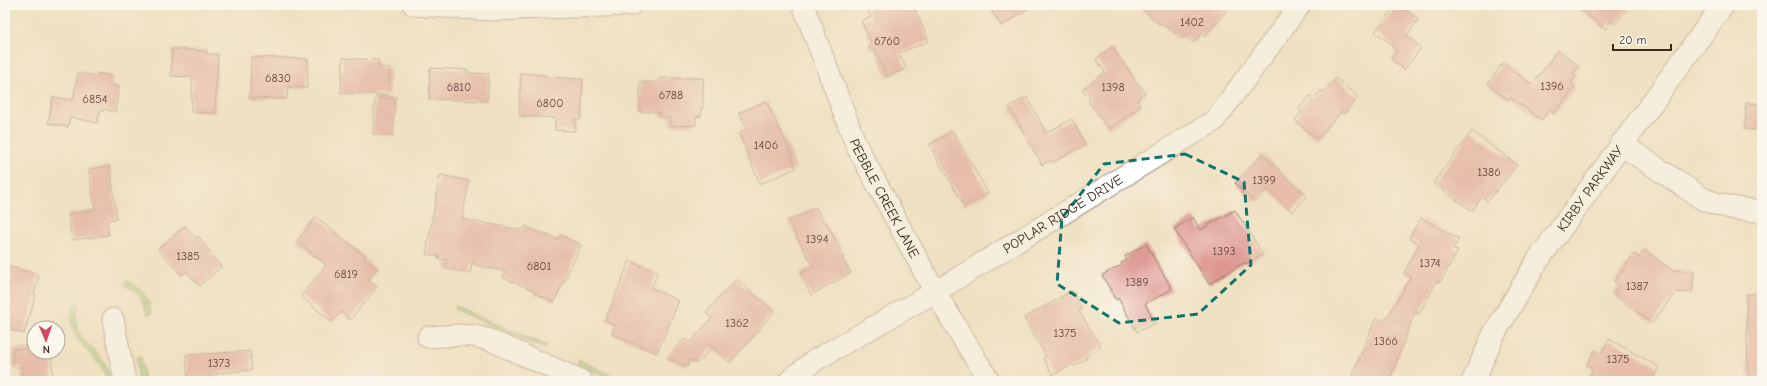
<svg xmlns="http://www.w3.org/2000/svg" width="1767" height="386" font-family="'Comic Neue',sans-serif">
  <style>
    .green { fill: #a0c874; stroke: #6e7949 }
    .building { fill: #dd9691 }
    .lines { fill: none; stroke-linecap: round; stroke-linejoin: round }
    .minor-casing { stroke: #958570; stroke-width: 23 }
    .tertiary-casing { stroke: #958570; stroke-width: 24 }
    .secondary-casing { stroke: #958570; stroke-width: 24 }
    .minor { stroke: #fff; stroke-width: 21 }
    .tertiary { stroke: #fff; stroke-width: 22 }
    .secondary { stroke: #fff; stroke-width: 22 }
    .marked { fill: none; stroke: #0f766e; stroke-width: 3; stroke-dasharray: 8 5; stroke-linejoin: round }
    .labels { text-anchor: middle; stroke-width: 3; stroke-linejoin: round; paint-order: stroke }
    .number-label { font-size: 12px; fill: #64453b }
    .street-label { font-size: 14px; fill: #3b2a1e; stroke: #fbf7ec }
  </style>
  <rect width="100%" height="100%" fill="#fbf7ec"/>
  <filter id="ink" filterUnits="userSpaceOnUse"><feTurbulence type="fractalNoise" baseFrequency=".025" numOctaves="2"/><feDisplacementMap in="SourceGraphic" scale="8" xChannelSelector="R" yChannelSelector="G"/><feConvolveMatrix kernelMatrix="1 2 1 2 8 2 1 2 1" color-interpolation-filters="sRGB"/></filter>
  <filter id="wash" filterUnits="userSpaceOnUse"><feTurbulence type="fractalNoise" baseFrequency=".012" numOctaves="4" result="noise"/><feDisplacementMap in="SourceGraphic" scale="16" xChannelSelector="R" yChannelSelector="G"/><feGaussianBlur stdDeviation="0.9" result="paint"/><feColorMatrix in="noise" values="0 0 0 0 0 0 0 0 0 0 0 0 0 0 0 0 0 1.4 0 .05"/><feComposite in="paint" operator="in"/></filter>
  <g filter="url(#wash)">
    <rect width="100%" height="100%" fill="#efe0c1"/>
    <!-- green -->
    <path class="green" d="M127 281C141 288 149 299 152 314H147C145 300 138 291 125 285Z
      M75 303 79 305C69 335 87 340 103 361 107 367 109 374 111 381H107C98 349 61 342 75 303Z
      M455 306 547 346 545 349 454 309Z
      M141 356 144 381H139L137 367V357Z
      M579 360 625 381H616L577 364Z"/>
    <g id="blocks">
      <!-- building -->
      <path class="building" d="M875 5H913L929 41 899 53 906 68 887 77 875 50 868 48 871 41 861 21 871 17 867 9Z
        M987 5H1033L1002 26Z
        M1137 5H1232L1204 37 1201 34 1193 43 1184 35 1181 39 1162 23 1160 25Z
        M1396 5H1400L1418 19 1407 36 1421 48 1404 70 1391 59 1397 51 1393 48 1394 46 1375 32Z
        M1574 5H1630L1615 24 1611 21 1605 29Z
        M1112 47 1145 93 1137 100 1141 106 1109 129 1088 101 1090 99 1082 89 1105 72 1096 59Z
        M172 49 207 51V54H218L215 113 191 112 193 77 171 76Z
        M1558 50 1579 66 1573 74 1576 76 1571 83 1575 87 1554 114 1549 110 1542 120 1510 97 1508 100 1488 84 1503 63 1532 85Z
        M251 57 308 59 307 88 288 87 287 99 250 98Z
        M343 58 378 60V68H390L388 95 341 93Z
        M430 68 468 70V73L489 74 487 101 429 99Z
        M78 73 97 76V73L112 76 111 85 119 87 115 112 103 109V111H100L97 123 70 117 68 127 48 123 53 97 73 100Z
        M521 73 546 75V77L583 79 581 119H575V131L555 130V118L519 116Z
        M659 78H703V108H701V116L696 117V125L670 126V117H659V112H640V82H659Z
        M1336 78 1358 97 1345 113 1342 111 1317 139 1295 120 1302 112 1298 109 1310 96 1314 98 1321 90 1323 92Z
        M375 97 395 99 393 136 373 134Z
        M1027 97 1046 133 1072 119 1085 144 1052 163 1051 160 1042 165 1009 107Z
        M766 101 793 157 792 158 796 168 760 184 739 133 747 129 739 113Z
        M1746 103 1762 104V130L1745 129Z
        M953 131 988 193 964 206 929 145Z
        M1472 131 1517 165 1488 201 1482 197 1472 211 1433 183Z
        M1262 154 1307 196 1292 212 1268 189 1255 202 1235 183Z
        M110 166 117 219 107 220 109 235 72 240 68 214 95 210 89 169Z
        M440 175 469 181 462 219 522 230 525 226 557 240 560 235 581 245 554 302 534 293 535 291 502 277 505 271 478 266 472 263 470 273 445 269 447 260 438 259 439 256 426 254Z
        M816 207 824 222H826L844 256 842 257 851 273 811 295 800 274 813 267 788 221Z
        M1235 210 1263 254 1246 264 1245 262 1209 284 1174 229 1193 217 1200 230Z
        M316 217 366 257 365 259 377 269 368 280 377 287 350 320 341 312 332 322 301 296 326 265 297 241Z
        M1421 218 1459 239 1453 249 1458 251 1440 282 1437 281 1419 314 1415 312 1391 376 1385 374 1382 381H1350L1376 318 1385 321 1411 277 1404 273 1419 244 1409 238Z
        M185 226 196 238 198 236 221 267 199 286 186 271 182 275 158 249Z
        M1146 244 1172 289 1145 304 1155 323 1137 332 1118 298 1116 300 1102 275 1122 265 1121 263 1127 260 1125 256Z
        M1644 250 1672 270 1694 272 1692 293 1676 292 1652 323 1613 294 1619 286 1614 282 1634 254 1639 258Z
        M630 261 658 273 651 288 679 301 657 353 612 334 615 325 605 320Z
        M5 265 39 275 34 294H36L24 334 5 328Z
        M736 279 774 312 730 363 712 347 698 363 690 360 687 367 667 358 684 339 691 342 712 318 706 313Z
        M1072 291 1082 309 1079 311 1101 347 1086 356 1087 358 1074 366 1073 364 1053 375 1043 358 1046 356 1024 318Z
        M1746 294H1762V376H1748Z
        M1609 339 1659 367 1651 381H1586L1593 369 1587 365 1595 350 1601 353Z
        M34 348V352H49V359H52V381H21L22 367H13V349Z
        M250 351 252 370 216 373 217 381H188L186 355Z"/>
    </g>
  </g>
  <g filter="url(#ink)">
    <use href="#blocks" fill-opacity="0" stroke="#958570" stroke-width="1"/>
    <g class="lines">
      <!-- minor casing -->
      <g class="minor-casing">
        <g id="minor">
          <path d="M414 5 491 10 631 5"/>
          <path id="s1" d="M803 5 857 147 935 292 989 381"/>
          <path d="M113 319 125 381"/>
          <path d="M428 337 458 335 474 336 490 340 582 381"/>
          <path id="s2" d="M789 381 815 360 935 292 1214 121 1300 5"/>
        </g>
      </g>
      <!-- tertiary casing -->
      <g class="tertiary-casing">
        <path id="tertiary" d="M1621 144 1703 199C1723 207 1741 211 1762 211"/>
      </g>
      <!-- secondary casing -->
      <g class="secondary-casing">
        <g id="secondary">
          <path id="s3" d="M1473 381 1494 334 1538 260 1723 5"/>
        </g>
      </g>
      <!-- minor -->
      <use href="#minor" class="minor"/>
      <!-- tertiary -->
      <use href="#tertiary" class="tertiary"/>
      <!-- secondary -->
      <use href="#secondary" class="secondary"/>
    </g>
  </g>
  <!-- marked area -->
  <path d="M0 0H1767V386H0ZM1185 154 1244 182 1251 265 1198 314 1119 323 1057 284 1062 218 1104 164Z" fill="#efe0c1" fill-opacity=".55" fill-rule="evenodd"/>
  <path class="marked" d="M1185 154 1244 182 1251 265 1198 314 1119 323 1057 284 1062 218 1104 164Z"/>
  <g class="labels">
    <!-- number labels -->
    <g class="number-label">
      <text x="1192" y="26">1402</text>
      <text x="887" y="45">6760</text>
      <text x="278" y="82">6830</text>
      <text x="1552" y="90">1396</text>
      <text x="459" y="91">6810</text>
      <text x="1113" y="91">1398</text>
      <text x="671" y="99">6788</text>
      <text x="95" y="103">6854</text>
      <text x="550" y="107">6800</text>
      <text x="766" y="149">1406</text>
      <text x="1489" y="176">1386</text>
      <text x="1264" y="184">1399</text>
      <text x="817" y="243">1394</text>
      <text x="1224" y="255">1393</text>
      <text x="188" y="260">1385</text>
      <text x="1430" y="267">1374</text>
      <text x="539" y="270">6801</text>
      <text x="346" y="278">6819</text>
      <text x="1137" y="286">1389</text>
      <text x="1637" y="290">1387</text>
      <text x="737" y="327">1362</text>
      <text x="1065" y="337">1375</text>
      <text x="1386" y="345">1366</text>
      <text x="1618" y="363">1375</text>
      <text x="219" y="367">1373</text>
    </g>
    <!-- street labels -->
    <g class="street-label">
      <text dy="5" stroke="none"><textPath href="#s3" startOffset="226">KIRBY PARKWAY</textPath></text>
      <text dy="5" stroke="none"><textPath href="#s1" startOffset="210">PEBBLE CREEK LANE</textPath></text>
      <text dy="5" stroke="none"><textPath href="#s2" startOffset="321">POPLAR RIDGE DRIVE</textPath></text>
    </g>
  </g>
  <!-- margin -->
  <rect width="1767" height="386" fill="none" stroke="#fbf7ec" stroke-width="20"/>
  <!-- north arrow -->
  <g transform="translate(46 340) rotate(178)"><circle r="19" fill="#fbf7ec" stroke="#aea59a"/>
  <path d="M0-3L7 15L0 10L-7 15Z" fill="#d1495b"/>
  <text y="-6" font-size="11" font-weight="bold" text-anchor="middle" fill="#3b2a1e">N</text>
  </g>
  <!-- scale -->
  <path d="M1613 44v6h58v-6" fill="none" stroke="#3b2a1e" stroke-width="2"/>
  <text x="1619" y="44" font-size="12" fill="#3b2a1e" stroke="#fbf7ec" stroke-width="3" paint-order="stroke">20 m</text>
</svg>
